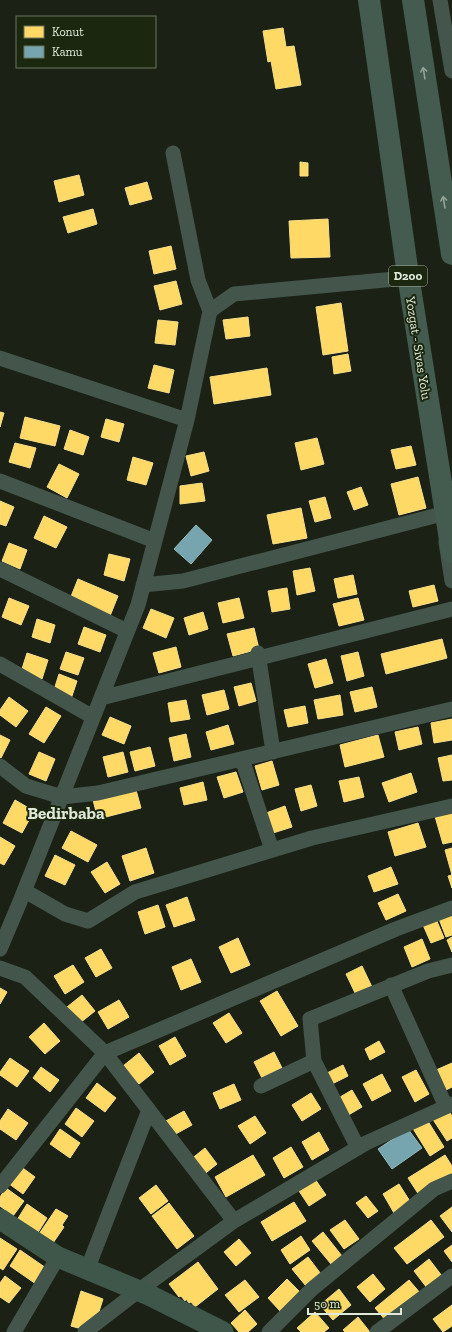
<svg xmlns="http://www.w3.org/2000/svg" width="452" height="1332" font-family="'Zilla Slab',serif">
  <style>
    .homes { fill: #ffd966; stroke: #f6de89 }
    .public { fill: #76a5af; stroke: #96babc }
    .lines { fill: none; stroke-linecap: round; stroke-linejoin: round }
    .street { stroke: #44564c; stroke-width: 15 }
    .secondary { stroke: #3f574b; stroke-width: 21 }
    .highway { stroke: #445c50; stroke-width: 22 }
    .oneway { stroke: #92a395 }
    .labels { text-anchor: middle; stroke-width: 4; stroke-linejoin: round; paint-order: stroke }
    .shield { fill: #1b280f; stroke: #a6b09d; stroke-width: 1 }
    .shield-label { font-size: 12px; font-weight: bold; fill: #e1eada }
    .street-label { font-size: 13px; fill: #e1eada; stroke: #1b280f }
    .district-label { font-size: 17px; font-weight: bold; fill: #e1eada; stroke: #1b280f }
  </style>
  <rect width="100%" height="100%" fill="#1b2215"/>
  <!-- homes -->
  <path class="homes" d="M283 28 286 47 294 46 301 85 276 89 271 61 268 62 263 31Z
    M300 162 308 163V176H300Z
    M79 175 84 195 59 202 54 181Z
    M147 182 152 199 130 205 125 188Z
    M93 209 97 224 68 233 63 217Z
    M328 219 330 257 291 258 289 221Z
    M171 246 176 269 154 274 149 251Z
    M176 281 182 304 160 310 154 286Z
    M341 303 348 351 323 355 316 307Z
    M248 317 250 336 226 339 223 320Z
    M158 320 178 322 175 345 155 343Z
    M348 354 351 371 334 374 332 357Z
    M154 365 174 370 169 393 148 388Z
    M267 368 271 395 214 404 210 377Z
    M0 412 4 413 0 427Z
    M25 417 60 426 55 446 20 438Z
    M106 419 124 424 119 442 101 437Z
    M70 430 89 437 83 455 64 449Z
    M317 438 324 464 301 470 295 443Z
    M15 443 36 448 30 468 9 462Z
    M411 446 416 465 396 469 391 450Z
    M204 452 209 471 191 476 186 456Z
    M133 457 153 463 146 485 127 480Z
    M59 464 79 474 67 498 47 487Z
    M418 477 426 508 399 515 391 484Z
    M202 483 205 501 180 504V486Z
    M361 487 368 505 354 510 347 492Z
    M325 497 331 518 315 522 309 501Z
    M0 501 14 507 6 526 0 524Z
    M301 508 307 538 273 544 267 515Z
    M44 516 67 527 56 548 34 538Z
    M9 543 27 550 20 569 2 561Z
    M109 554 130 559 124 581 104 575Z
    M310 568 315 591 297 595 293 571Z
    M353 575 357 594 338 598 334 579Z
    M78 579 118 596 110 616 70 599Z
    M434 585 438 601 413 607 409 591Z
    M287 588 290 609 272 612 268 591Z
    M9 598 29 606 21 625 2 617Z
    M239 598 244 618 223 623 218 603Z
    M358 598 364 620 339 626 333 604Z
    M151 609 174 618 166 638 143 628Z
    M203 612 208 629 189 635 184 618Z
    M37 619 55 625 50 643 32 637Z
    M84 627 106 635 100 652 78 644Z
    M254 628 259 649 233 656 227 634Z
    M442 639 447 658 386 674 381 654Z
    M176 647 181 667 159 673 153 653Z
    M66 652 84 658 78 675 60 669Z
    M358 652 364 676 347 681 341 656Z
    M27 653 48 660 42 679 21 672Z
    M326 659 333 683 315 688 308 664Z
    M59 674 77 681 71 699 53 693Z
    M251 683 256 701 239 706 234 687Z
    M372 687 377 707 355 712 350 692Z
    M224 690 229 709 207 715 202 695Z
    M340 695 343 715 318 719 314 700Z
    M9 697 28 711 16 727 0 715V710Z
    M186 700 190 719 171 722 168 703Z
    M305 706 308 723 288 727 284 710Z
    M46 707 61 716 44 743 29 734Z
    M110 717 131 726 124 744 102 735Z
    M452 719V740L434 743 431 723Z
    M228 725 234 744 211 750 206 732Z
    M418 727 422 744 399 750 395 732Z
    M186 734 191 757 174 761 169 738Z
    M0 735 10 740 1 758 0 757Z
    M378 735 384 757 345 767 340 745Z
    M150 747 155 766 135 771 130 752Z
    M39 752 55 759 46 781 29 774Z
    M123 752 128 772 108 777 103 757Z
    M452 755V780L443 781 438 758Z
    M272 761 279 785 262 790 255 766Z
    M236 772 243 792 224 798 217 777Z
    M411 773 417 792 389 802 382 783Z
    M359 777 364 797 344 802 339 781Z
    M203 782 207 800 184 805 180 788Z
    M311 785 317 806 301 811 295 789Z
    M136 790 141 808 98 819 93 800Z
    M15 800 34 811 22 833 3 823Z
    M285 806 292 827 273 833 266 813Z
    M452 807V842L443 844 434 813Z
    M418 823 426 847 395 856 388 832Z
    M71 831 97 845 88 862 62 848Z
    M0 837 15 846 4 865 0 863Z
    M146 848 154 873 130 881 122 856Z
    M452 848V888L448 876 452 875 445 850Z
    M55 855 75 865 65 885 45 876Z
    M107 862 120 884 105 893 91 872Z
    M391 867 398 884 374 892 368 876Z
    M398 894 406 911 386 920 378 903Z
    M187 897 195 920 174 927 166 905Z
    M158 905 165 927 145 934 138 912Z
    M452 914V935L446 937 439 919Z
    M436 919 444 938 431 943 423 925Z
    M452 937V952L447 940Z
    M238 938 250 965 231 973 219 947Z
    M422 939 430 959 412 967 404 947Z
    M101 949 112 968 96 977 85 958Z
    M191 959 201 982 181 990 172 967Z
    M73 965 84 982 65 994 54 976Z
    M362 966 372 987 356 995 346 974Z
    M0 988 7 992 0 1004Z
    M277 991 298 1026 281 1036 260 1001Z
    M82 995 95 1011 80 1023 67 1007Z
    M119 1000 129 1017 108 1029 98 1012Z
    M229 1013 242 1033 226 1043 213 1023Z
    M44 1023 60 1041 45 1054 29 1037Z
    M175 1037 186 1056 170 1065 159 1046Z
    M379 1041 385 1052 370 1060 365 1049Z
    M274 1052 282 1068 262 1078 254 1062Z
    M139 1053 154 1072 139 1084 123 1066Z
    M10 1058 29 1071 17 1087 0 1075V1072Z
    M452 1063V1087L446 1090 436 1070Z
    M343 1065 348 1076 330 1085 325 1074Z
    M41 1067 59 1080 50 1092 33 1078Z
    M416 1070 429 1094 415 1102 402 1077Z
    M382 1074 391 1091 372 1101 363 1084Z
    M97 1083 116 1098 105 1112 86 1098Z
    M234 1084 241 1100 220 1109 213 1093Z
    M352 1090 362 1107 345 1117 335 1100Z
    M311 1093 321 1109 302 1121 292 1105Z
    M76 1108 94 1121 82 1137 65 1124Z
    M447 1108 452 1116V1138L447 1141 432 1118Z
    M8 1109 28 1123 16 1140 0 1129V1121Z
    M184 1111 192 1125 172 1136 164 1122Z
    M255 1116 266 1133 250 1144 238 1126Z
    M426 1118 444 1147 430 1156 412 1127Z
    M60 1129 80 1143 70 1158 50 1144Z
    M319 1132 329 1150 312 1160 302 1142Z
    M291 1147 303 1167 284 1178 273 1158Z
    M205 1148 217 1164 202 1176 190 1160Z
    M253 1155 265 1175 226 1197 215 1177Z
    M445 1155 452 1166V1174L419 1195 408 1178Z
    M20 1166 35 1177 23 1194 8 1183Z
    M315 1179 326 1195 309 1206 299 1191Z
    M399 1184 411 1203 394 1213 383 1194Z
    M156 1185 168 1201 151 1214 139 1198Z
    M6 1188 24 1201 13 1216 0 1206V1197Z
    M366 1196 378 1211 368 1218 356 1203Z
    M294 1202 306 1221 272 1241 261 1222Z
    M169 1203 194 1236 177 1249 152 1216Z
    M27 1204 47 1218 37 1234 17 1220Z
    M452 1207V1232L440 1216Z
    M56 1209 68 1216 62 1225 64 1227 53 1243 39 1234Z
    M345 1220 359 1239 344 1249 330 1230Z
    M431 1220 444 1237 407 1264 394 1248Z
    M323 1232 342 1256 331 1264 312 1241Z
    M301 1236 310 1250 290 1264 281 1250Z
    M0 1238 17 1249 3 1270 0 1268Z
    M239 1239 251 1253 236 1266 224 1252Z
    M452 1245V1262L444 1251Z
    M20 1250 46 1268 36 1284 10 1266Z
    M308 1257 321 1274 306 1286 292 1269Z
    M429 1259 442 1276 427 1288 414 1271Z
    M198 1262 218 1289 195 1307 191 1302 189 1303 186 1299 185 1301 181 1296 179 1297 169 1284Z
    M373 1274 385 1289 370 1302 357 1287Z
    M5 1276 21 1288 9 1303 0 1297V1283Z
    M287 1279 300 1292 280 1311 268 1298Z
    M245 1280 259 1297 239 1312 225 1295Z
    M409 1280 421 1294 387 1322 375 1308Z
    M339 1289 351 1305 333 1320 320 1305Z
    M81 1291 103 1299 97 1318 78 1328 71 1326Z
    M452 1305V1326L443 1332 433 1319Z
    M245 1310 257 1324 248 1332H239L231 1323Z
    M315 1312 329 1328 324 1332H301L297 1328Z
    M358 1317 370 1332H345L343 1330Z"/>
  <!-- public -->
  <path class="public" d="M196 525 212 540 191 564 174 549Z
    M408 1129 422 1148 392 1169 378 1149Z"/>
  <g class="lines">
    <!-- street -->
    <path class="street" d="M440 0 452 71
      M173 153 198 280 210 311
      M0 358 187 420
      M0 481 155 541
      M446 542 452 581
      M0 569 127 631
      M143 585 183 581 442 514
      M258 653 273 752
      M0 664 93 717
      M101 698 452 609
      M242 759 272 850
      M0 766 26 786 62 797 98 793 452 709
      M25 891 65 914 88 921 135 892 312 838 452 806
      M0 949 19 904 138 605 187 420 210 311 234 294 406 278
      M0 968 25 977 105 1053 234 1221
      M391 985 446 1107
      M261 1086 314 1061
      M358 1148 314 1061 310 1019 428 971 452 965
      M0 1186 105 1053 396 929 452 908
      M87 1270 149 1110
      M14 1332 58 1257
      M85 1332 138 1291 234 1221 366 1143 452 1104
      M269 1332 312 1289 434 1189 452 1181
      M377 1332 452 1276"/>
    <!-- secondary -->
    <path class="secondary" d="M0 1219 58 1257 149 1295 223 1332"/>
    <!-- highway -->
    <path class="highway" d="M369 0 408 275 452 552
      M413 0 452 254"/>
  </g>
  <!-- one-way arrows -->
  <defs><path id="oneway-shaft" d="M-6 0H5M1.5-3L5.5 0L1.5 3" fill="none" stroke-width="1.6" stroke-linecap="round" stroke-linejoin="round"/></defs>
  <g class="oneway">
    <use href="#oneway-shaft" transform="translate(424 73) rotate(-99)"/>
    <use href="#oneway-shaft" transform="translate(444 202) rotate(-99)"/>
  </g>
  <g class="labels">
    <!-- shield labels -->
    <rect class="shield" x="389" y="266" width="38" height="20" rx="3"/>
    <g class="shield-label">
      <text x="408" y="280">D200</text>
    </g>
    <!-- street labels -->
    <g class="street-label">
      <text transform="translate(419 348) rotate(81)" y="5">Yozgat - Sivas Yolu</text>
    </g>
    <!-- district labels -->
    <g class="district-label">
      <text x="66" y="819">Bedirbaba</text>
    </g>
  </g>
  <!-- legend -->
  <rect x="16" y="16" width="140" height="52" fill="#1b280f" stroke="#6a7660"/>
  <rect x="24" y="26" width="20" height="12" fill="#ffd966" stroke="#6a7660"/>
  <text x="52" y="36" font-size="12" fill="#e1eada">Konut</text>
  <rect x="24" y="46" width="20" height="12" fill="#76a5af" stroke="#6a7660"/>
  <text x="52" y="56" font-size="12" fill="#e1eada">Kamu</text>
  <!-- scale -->
  <path d="M308 1308v6h93v-6" fill="none" stroke="#e1eada" stroke-width="2"/>
  <text x="314" y="1308" font-size="12" fill="#e1eada" stroke="#1b280f" stroke-width="3" paint-order="stroke">50 m</text>
</svg>
